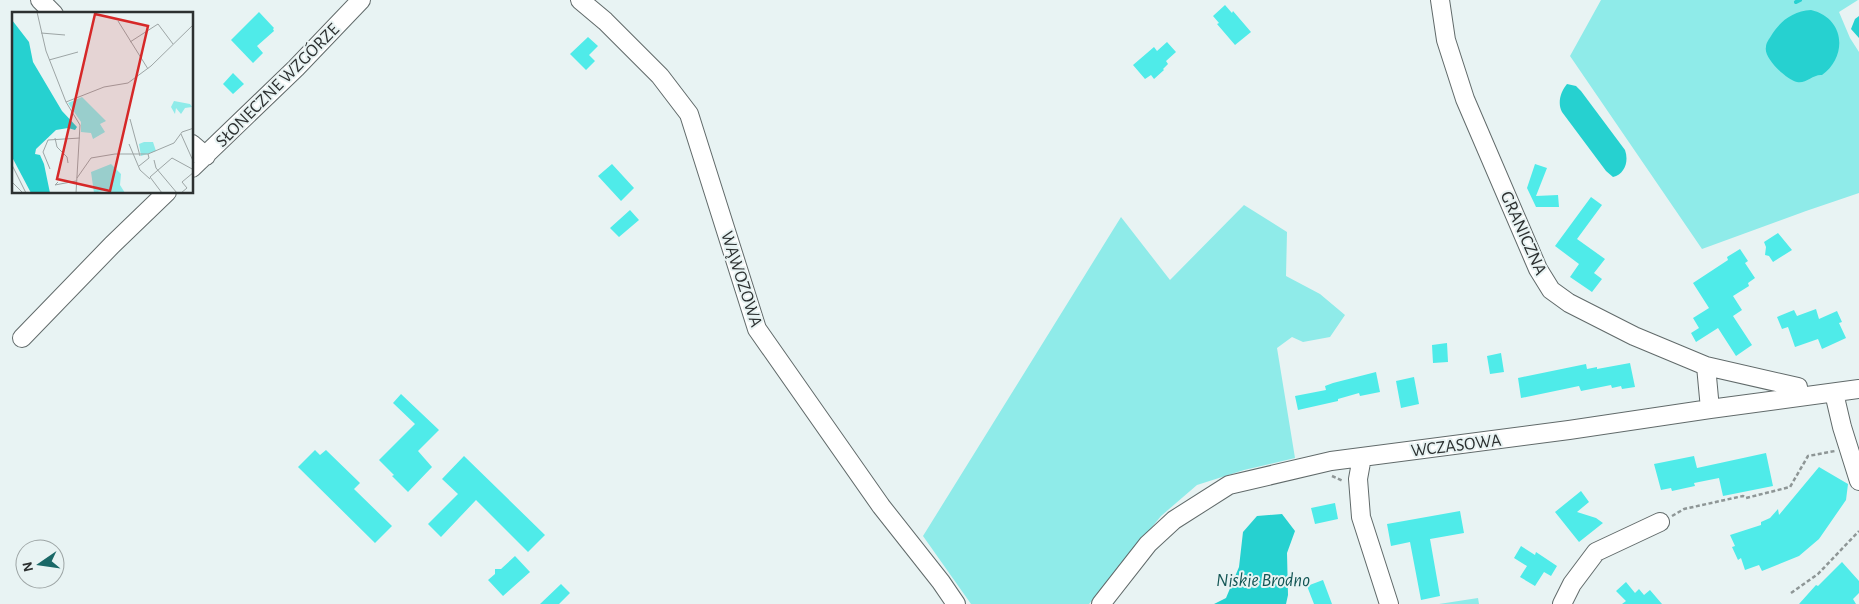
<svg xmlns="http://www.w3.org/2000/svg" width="1859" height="604" font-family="'Alegreya Sans',sans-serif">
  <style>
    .green { fill: #8febe9 }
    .water { fill: #26d1d0 }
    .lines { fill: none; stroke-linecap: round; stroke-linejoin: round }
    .stream { stroke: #26d1d0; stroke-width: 4 }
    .building { fill: #4febe9 }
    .minor-casing { stroke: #616a6a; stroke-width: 20 }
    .path { stroke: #8e9696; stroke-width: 2.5; stroke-dasharray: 4 2.5; stroke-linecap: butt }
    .minor { stroke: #fff; stroke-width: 18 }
    .labels { text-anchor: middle; stroke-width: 4; stroke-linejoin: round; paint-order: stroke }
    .street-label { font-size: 18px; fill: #2c3030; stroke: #e8f3f3 }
    .water-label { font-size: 19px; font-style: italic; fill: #145655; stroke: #e8f3f3 }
    .inset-road { fill: none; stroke: #9da5a5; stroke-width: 1 }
    .view { fill: #d62828; fill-opacity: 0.15; stroke: #d62828; stroke-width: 2.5 }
    .inset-edge { fill: none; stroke: #2c3030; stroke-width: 2.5 }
  </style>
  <rect width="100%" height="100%" fill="#e8f3f3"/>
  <!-- green -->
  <path class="green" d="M1601 0H1858L1839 12 1850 38 1859 52V193L1806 211 1702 249 1570 56Z
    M1244 205 1287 232 1286 276 1320 294 1345 315 1330 337 1303 342 1292 337 1277 348 1295 458 1244 470 1197 485 1161 516 1089 604H971L923 536 1121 217 1170 280Z
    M1478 598 1479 604H1439Z"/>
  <!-- water -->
  <path class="water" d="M1811 10C1845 18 1848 56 1822 75 1813 74 1806 84 1797 82 1787 80 1763 58 1766 47 1766 43 1769 39 1771 36 1780 21 1793 11 1811 10Z
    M1859 16V38L1851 29 1855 19Z
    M1567 84 1576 86 1581 91 1625 150C1629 161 1625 174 1613 177L1606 171 1562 112C1557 103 1561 91 1567 84Z
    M1282 514 1295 531 1287 553 1288 595 1286 604H1214L1226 598 1239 567 1243 532 1257 516Z"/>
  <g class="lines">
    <!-- stream -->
    <path class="stream" d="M1796 2 1800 0"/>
  </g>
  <!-- building -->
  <path class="building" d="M1225 5 1232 13 1233 11 1251 32 1235 45 1217 24 1219 23 1213 16Z
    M259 12 274 28 273 29 274 31 257 46 263 53 253 63 231 40Z
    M588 37 598 46 589 55 595 61 586 70 570 54Z
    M1167 42 1176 52 1166 61 1168 64 1163 69 1164 70 1154 79 1151 75 1145 79 1133 65 1154 47 1157 51Z
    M233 73 244 84 233 94 223 84Z
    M612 164 634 188 621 201 598 176Z
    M1535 164 1547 168 1536 196 1558 195 1559 207H1536L1527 188Z
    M1591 197 1602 205 1577 239 1605 259 1594 273 1602 279 1592 292 1570 277 1579 264 1555 246Z
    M630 210 639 220 619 237 610 228Z
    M1778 233 1792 250 1773 262 1769 256 1765 255 1766 247 1764 242Z
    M1740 249 1748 261 1745 263 1755 278 1748 283 1749 286 1733 296 1742 310 1733 316 1752 345 1736 356 1718 328 1696 342 1691 333 1699 328 1693 318 1709 308 1693 283 1728 260 1727 257Z
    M1816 309 1819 319 1837 311 1842 322 1839 323 1846 338 1822 349 1818 339 1795 347 1788 327 1782 329 1777 317 1794 310 1797 316Z
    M1447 343 1448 362 1433 363 1432 345Z
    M1501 353 1504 372 1490 374 1487 356Z
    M1630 363 1635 387 1622 389 1621 386 1612 388 1611 385 1581 391 1579 386 1521 398 1518 378 1586 364 1587 369 1597 367V369Z
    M1376 372 1380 392 1360 396 1359 393 1338 399V401L1298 410 1295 396 1326 390 1325 386 1333 383Z
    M1414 377 1419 404 1401 408 1396 381Z
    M401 394 439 430 418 451 432 467 408 492 392 476 394 475 379 460 415 424 393 403Z
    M315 450 320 455 326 450 360 483 354 489 392 526 375 543 298 467Z
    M1766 453 1773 486 1723 496 1719 478 1694 483 1695 486 1672 491 1671 488 1661 490 1654 464 1694 456 1697 468Z
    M464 456 545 535 528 552 476 500 441 537 428 524 458 494 442 479Z
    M1819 467 1848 484 1846 500 1819 539 1799 556 1762 571 1759 565 1745 570 1741 558 1738 560 1732 547 1735 546 1730 535 1761 525V522L1770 518 1778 509 1779 515Z
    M1581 491 1589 502 1577 512 1596 518 1603 523 1579 542 1555 512Z
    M1335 503 1338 519 1315 524 1311 508Z
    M1460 511 1464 533 1430 539 1440 596 1421 600 1410 542 1391 546 1387 524Z
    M1521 546 1535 555 1536 552 1557 566 1551 576 1544 572 1535 586 1520 577 1527 566 1514 558Z
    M515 556 530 572 503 596 488 580 495 574V569H501Z
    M1842 562 1859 581V593L1853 599 1856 604H1799L1816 585 1818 586Z
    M1323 580 1332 604H1314L1307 586Z
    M1626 582 1635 593 1639 589 1644 595 1650 590 1662 604H1622L1626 601 1616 591Z
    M561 584 570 593 559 604H540Z"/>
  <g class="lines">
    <!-- minor casing -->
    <g class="minor-casing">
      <path id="minor" d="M40 0 54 14
        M580 0 605 21 660 76 689 114 757 329 881 506 941 582 956 604
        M1440 0 1446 40 1465 99 1538 269 1551 290 1569 303 1634 336 1706 366 1798 387 1799 397
        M192 144 206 156
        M192 168 296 68 361 0
        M22 338 112 245 167 192
        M1706 366 1710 409
        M1834 393 1842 427 1859 481
        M1362 457 1358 479 1361 517 1389 604
        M1101 604 1148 544 1174 520 1229 485 1331 461 1569 430 1710 409 1859 389
        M1562 604 1572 584 1596 552 1660 522"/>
    </g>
    <!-- path -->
    <path class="path" d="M1332 476 1343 481
      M1672 516 1684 509 1743 496 1746 498 1790 487 1808 456 1835 451
      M1791 593 1818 574 1859 531"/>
    <!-- minor -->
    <use href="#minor" class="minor"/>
  </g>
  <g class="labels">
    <!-- street labels -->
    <g class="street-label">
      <text transform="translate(277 85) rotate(-45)" y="6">SŁONECZNE WZGÓRZE</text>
      <text transform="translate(1524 233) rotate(66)" y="6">GRANICZNA</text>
      <text transform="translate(742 279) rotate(72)" y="6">WĄWOZOWA</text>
      <text transform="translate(1456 445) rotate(-7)" y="6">WCZASOWA</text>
    </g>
    <!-- water labels -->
    <g class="water-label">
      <text x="1263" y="586">Niskie Brodno</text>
    </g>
  </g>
  <!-- overview -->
  <g transform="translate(12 12)">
    <rect width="181" height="181" fill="#e8f3f3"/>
    <path d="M70 85 94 109 88 112 93 120 81 127 79 121 69 120V110L56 91ZM162 89 178 92 180 95 173 96 169 102 164 96 163 102 159 95ZM132 130H141L144 139 129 144 127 132ZM99 152 109 162 108 173 113 181H99L97 177 82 181 79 160Z" fill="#8febe9"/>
    <path d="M0 8 17 30 21 50 50 99 65 115 63 118 56 116 44 118 24 137 23 142 28 143 32 152 38 181H19L0 145Z" fill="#26d1d0"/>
    <path class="inset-road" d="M25 0 34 39 54 90 68 113 64 181M106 9 136 57M29 21 53 23M118 30 146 12 161 32M37 48 66 40M54 90 92 75 116 71 139 54 182 12M118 107 128 144M169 122 182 151M43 126 45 135 55 145 56 151M117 132 128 158 138 167M142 148 144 156 165 181M0 153 14 181M127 154 137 146 136 142M38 157 31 140 36 128 68 126M65 166 79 146 103 142H136L162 131 170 120 182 116M0 170 11 181M46 170 43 173 64 169M150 181 138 165 160 146 182 158M169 181 175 176 170 170 182 160"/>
    <path class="view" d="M83 2 136 14 98 179 45 167Z"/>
    <rect width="181" height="181" class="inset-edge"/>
  </g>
  <!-- north arrow -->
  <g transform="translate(40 564) rotate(257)"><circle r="24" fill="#e8f3f3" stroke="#9da5a5"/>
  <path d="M0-4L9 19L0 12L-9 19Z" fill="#1a6867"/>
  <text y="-8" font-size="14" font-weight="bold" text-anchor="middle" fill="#2c3030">N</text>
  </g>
</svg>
